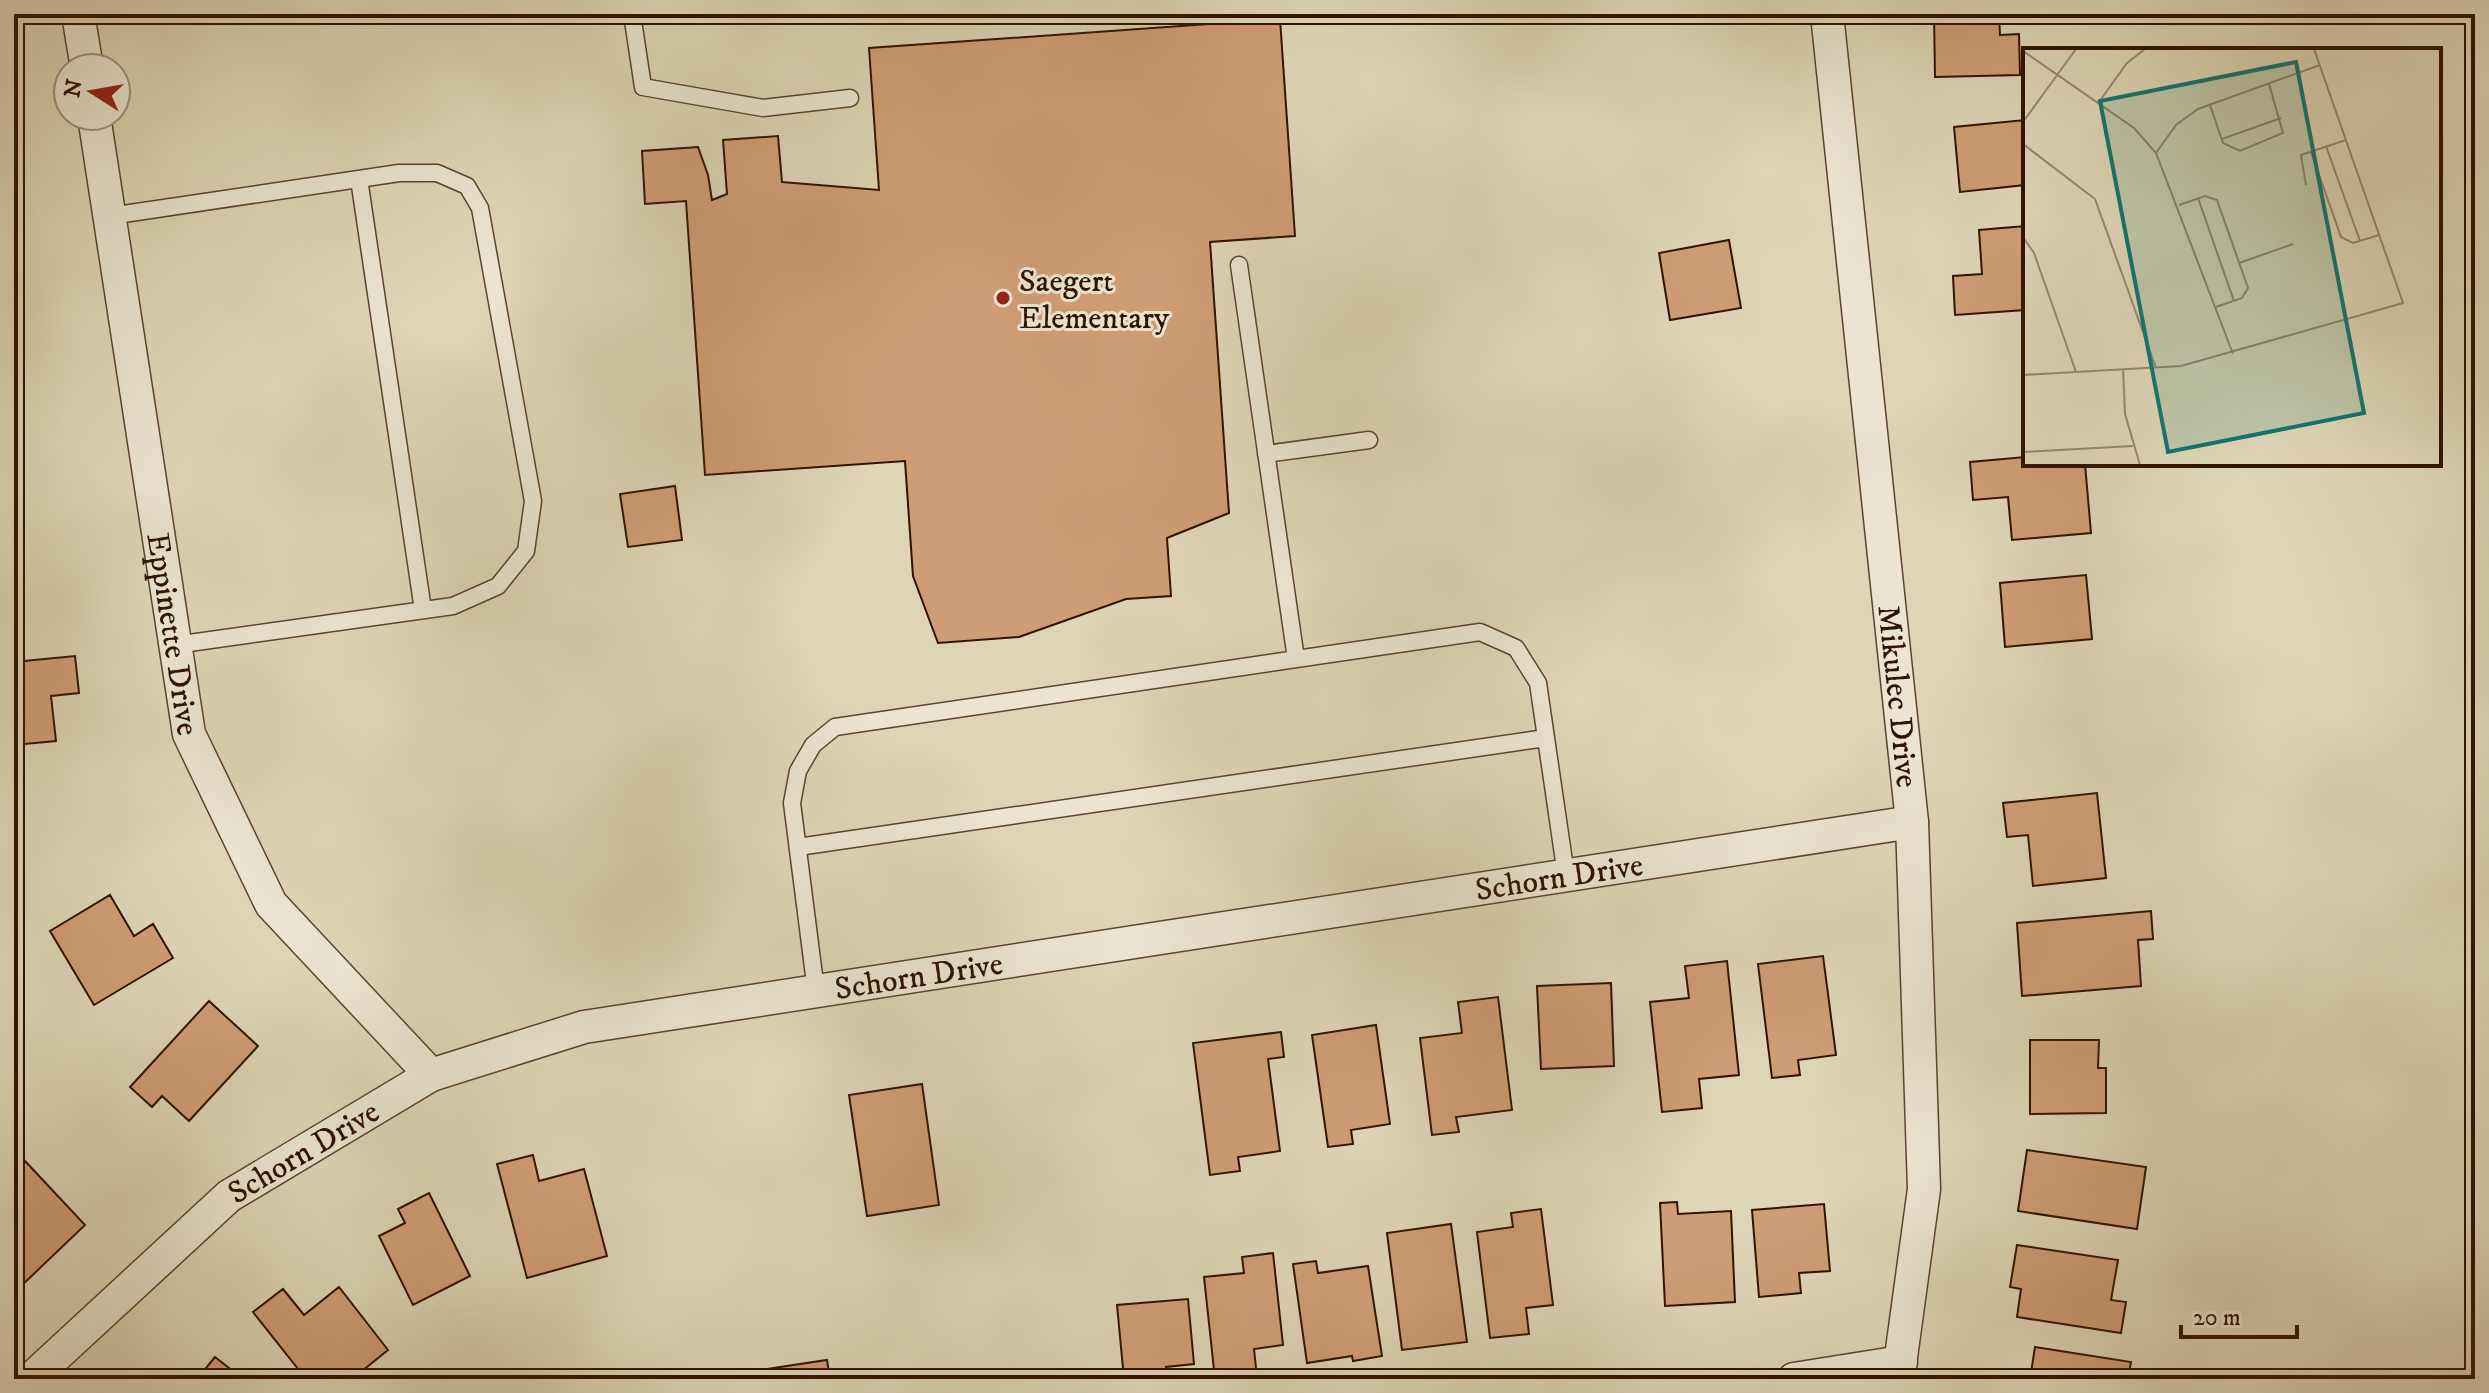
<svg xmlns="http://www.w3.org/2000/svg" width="2489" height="1393" font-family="'IM FELL DW Pica',serif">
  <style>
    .building { fill: #cf9d75; stroke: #301200; stroke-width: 2 }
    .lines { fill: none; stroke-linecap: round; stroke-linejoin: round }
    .lane-casing { stroke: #5c432e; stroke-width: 19 }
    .street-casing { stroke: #5c432e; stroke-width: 35 }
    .lane { stroke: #eae4d0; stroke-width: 16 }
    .street { stroke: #eae4d0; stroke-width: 32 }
    .poi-dot { fill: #8f2418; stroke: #eae4d0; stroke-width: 3 }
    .labels { text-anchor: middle; stroke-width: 6; stroke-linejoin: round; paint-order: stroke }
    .poi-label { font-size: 32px; fill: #301200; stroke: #eae4d0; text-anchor: start }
    .street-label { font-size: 32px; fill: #301200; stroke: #eae4d0 }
    .inset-road { fill: none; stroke: #98876d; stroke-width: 2 }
    .view { fill: #0f766e; fill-opacity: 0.15; stroke: #0f766e; stroke-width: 4 }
    .inset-edge { fill: none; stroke: #301200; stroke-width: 4 }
  </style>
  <rect width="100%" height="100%" fill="#ded5b6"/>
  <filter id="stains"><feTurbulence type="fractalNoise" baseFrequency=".0025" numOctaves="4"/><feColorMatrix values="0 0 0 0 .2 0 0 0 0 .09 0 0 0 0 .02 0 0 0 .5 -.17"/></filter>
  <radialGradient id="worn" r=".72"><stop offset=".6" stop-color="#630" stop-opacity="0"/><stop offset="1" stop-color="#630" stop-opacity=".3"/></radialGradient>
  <!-- building -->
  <path class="building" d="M1934 14H1999L2000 35 2019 34 2020 75 1935 77Z
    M1280 19 1295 236 1210 242 1229 513 1167 538 1171 596 1126 599 1019 637 938 643 913 576 905 461 705 475 686 201 645 204 642 151 698 147 708 175 712 200 727 194 723 140 778 136 782 182 879 190 869 48Z
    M2025 120V185L1960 192 1954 127Z
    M2025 226V310L1955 315 1953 276 1982 274 1979 230Z
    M1729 240 1741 308 1670 320 1659 253Z
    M2025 457V464H2085L2091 533 2012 540 2008 497 1973 500 1970 462Z
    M675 486 682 540 628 547 620 494Z
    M2086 575 2092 639 2005 647 2000 583Z
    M75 656 79 693 51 696 56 741 14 745V662Z
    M2097 793 2106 878 2033 886 2028 835 2007 837 2003 803Z
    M110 895 134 936 153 924 173 958 94 1005 50 931Z
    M2151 911 2153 939 2138 940 2141 986 2022 996 2017 923Z
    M1823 956 1836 1055 1798 1060 1800 1075 1772 1078 1758 964Z
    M1727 961 1739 1075 1699 1079 1702 1108 1662 1112 1650 1002 1689 998 1685 966Z
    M1611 983 1614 1066 1541 1069 1537 986Z
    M1498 997 1512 1110 1456 1117 1459 1132 1432 1135 1420 1038 1462 1033 1458 1002Z
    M209 1001 258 1046 189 1121 162 1096 152 1107 130 1087Z
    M1376 1025 1390 1124 1351 1130 1353 1144 1328 1147 1312 1035Z
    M1281 1032 1284 1057 1268 1059 1280 1151 1238 1157 1240 1171 1210 1175 1193 1043Z
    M2030 1040H2099L2098 1068H2106V1113L2030 1114Z
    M922 1084 939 1205 867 1216 849 1095Z
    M2027 1150 2146 1167 2137 1229 2018 1211Z
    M533 1155 539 1181 584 1169 607 1256 527 1278 497 1164Z
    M25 1161 85 1225 19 1288 14 1283V1172Z
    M429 1193 470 1276 413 1305 379 1236 405 1223 398 1209Z
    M1677 1202 1678 1214 1731 1211 1735 1302 1665 1306 1660 1203Z
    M1824 1204 1830 1271 1799 1273 1801 1293 1759 1297 1752 1210Z
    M1541 1209 1553 1305 1526 1308 1529 1334 1490 1338 1477 1232 1513 1227 1511 1213Z
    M1451 1224 1467 1342 1402 1350 1387 1233Z
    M2017 1245 2118 1260 2111 1300 2126 1302 2121 1333 2017 1317 2021 1289 2010 1287Z
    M1273 1253 1283 1345 1254 1349 1257 1377 1215 1379 1204 1277 1244 1273 1242 1257Z
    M1316 1261 1318 1273 1368 1266 1382 1356 1353 1361 1352 1356 1307 1363 1293 1264Z
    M339 1287 388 1350 352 1379H306L253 1312 283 1289 304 1315Z
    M1188 1299 1194 1364 1166 1367 1167 1379H1124L1117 1305Z
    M2035 1347 2131 1362 2128 1379H2030Z
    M215 1357 243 1379H197Z
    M827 1360 830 1379H754L753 1371Z"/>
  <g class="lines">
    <!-- lane casing -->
    <g class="lane-casing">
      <path id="lane" d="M632 14 643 87 763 108 850 98
        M359 179 423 610
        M110 216 399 173H437L467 186 480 208 533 501 526 551 498 586 453 606 175 645
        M1239 265 1296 659
        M1266 454 1369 440
        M798 847 1546 738
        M816 991 792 803 798 771 813 745 835 727 1480 632 1516 648 1538 683 1566 875"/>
    </g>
    <!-- street casing -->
    <g class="street-casing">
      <g id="street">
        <path d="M78 14 87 68"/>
        <path id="s1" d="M1827 14 1912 822 1924 1189 1898 1379"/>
        <path id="s2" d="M94 116 189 734 271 904 431 1075"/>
        <path id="s3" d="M31 1379 229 1196 431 1075 584 1027 1912 822"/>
        <path d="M1794 1379 1901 1362"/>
      </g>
    </g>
    <!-- lane -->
    <use href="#lane" class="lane"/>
    <!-- street -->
    <use href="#street" class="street"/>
  </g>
  <!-- markers -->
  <circle class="poi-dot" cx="1003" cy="298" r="8"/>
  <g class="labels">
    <!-- poi labels -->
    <g class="poi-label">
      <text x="1019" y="291">Saegert<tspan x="1019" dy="37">Elementary</tspan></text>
    </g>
    <!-- street labels -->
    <g class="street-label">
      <text dy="11" stroke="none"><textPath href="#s2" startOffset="524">Eppinette Drive</textPath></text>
      <text dy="11" stroke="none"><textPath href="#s1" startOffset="686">Mikulec Drive</textPath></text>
      <text dy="11" stroke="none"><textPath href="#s3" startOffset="1652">Schorn Drive</textPath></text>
      <text dy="11" stroke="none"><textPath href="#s3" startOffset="1004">Schorn Drive</textPath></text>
      <text dy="11" stroke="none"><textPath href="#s3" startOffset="356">Schorn Drive</textPath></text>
    </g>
  </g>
  <!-- overview -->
  <g transform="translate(2023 48)">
    <rect width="418" height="418" fill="#ded5b6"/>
    <path class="inset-road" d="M0 3 111 80 133 105 210 306M76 54 104 15 122 1M187 57 200 95 217 103 260 85 246 36M0 74 53 1M199 91 258 70M0 96 72 151 133 320M303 98 337 193M288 104 318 189 330 195 356 187M133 105 153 77 175 61 297 17M283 137 278 107 323 92M175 150 211 253M156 157 182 148 194 152 225 240 219 250 193 259M0 189 11 205 53 324M216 215 270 196M100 321 102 366 117 417M0 327 158 318 380 255 291 1M0 404 110 398"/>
    <path class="view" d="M273 14 341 365 145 404 77 53Z"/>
    <rect width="418" height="418" class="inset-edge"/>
  </g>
  <!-- margin -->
  <rect width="2489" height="1393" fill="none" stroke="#ded5b6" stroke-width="48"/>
  <rect x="16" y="16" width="2457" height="1361" fill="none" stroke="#301200" stroke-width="4"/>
  <rect x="24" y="24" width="2441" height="1345" fill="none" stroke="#301200" stroke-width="2"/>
  <!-- north arrow -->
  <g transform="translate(92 92) rotate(281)"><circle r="38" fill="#eae4d0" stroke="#a0907d" stroke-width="2"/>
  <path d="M0-6L14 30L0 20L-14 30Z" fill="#8f2418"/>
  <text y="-12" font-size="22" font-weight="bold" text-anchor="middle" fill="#301200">N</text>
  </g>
  <!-- scale -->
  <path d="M2181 1325v12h116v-12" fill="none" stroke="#301200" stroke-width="4"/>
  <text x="2193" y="1325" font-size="24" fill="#301200" stroke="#eae4d0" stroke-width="6" paint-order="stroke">20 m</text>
  <rect width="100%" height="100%" filter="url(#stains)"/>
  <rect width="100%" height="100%" fill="url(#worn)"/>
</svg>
